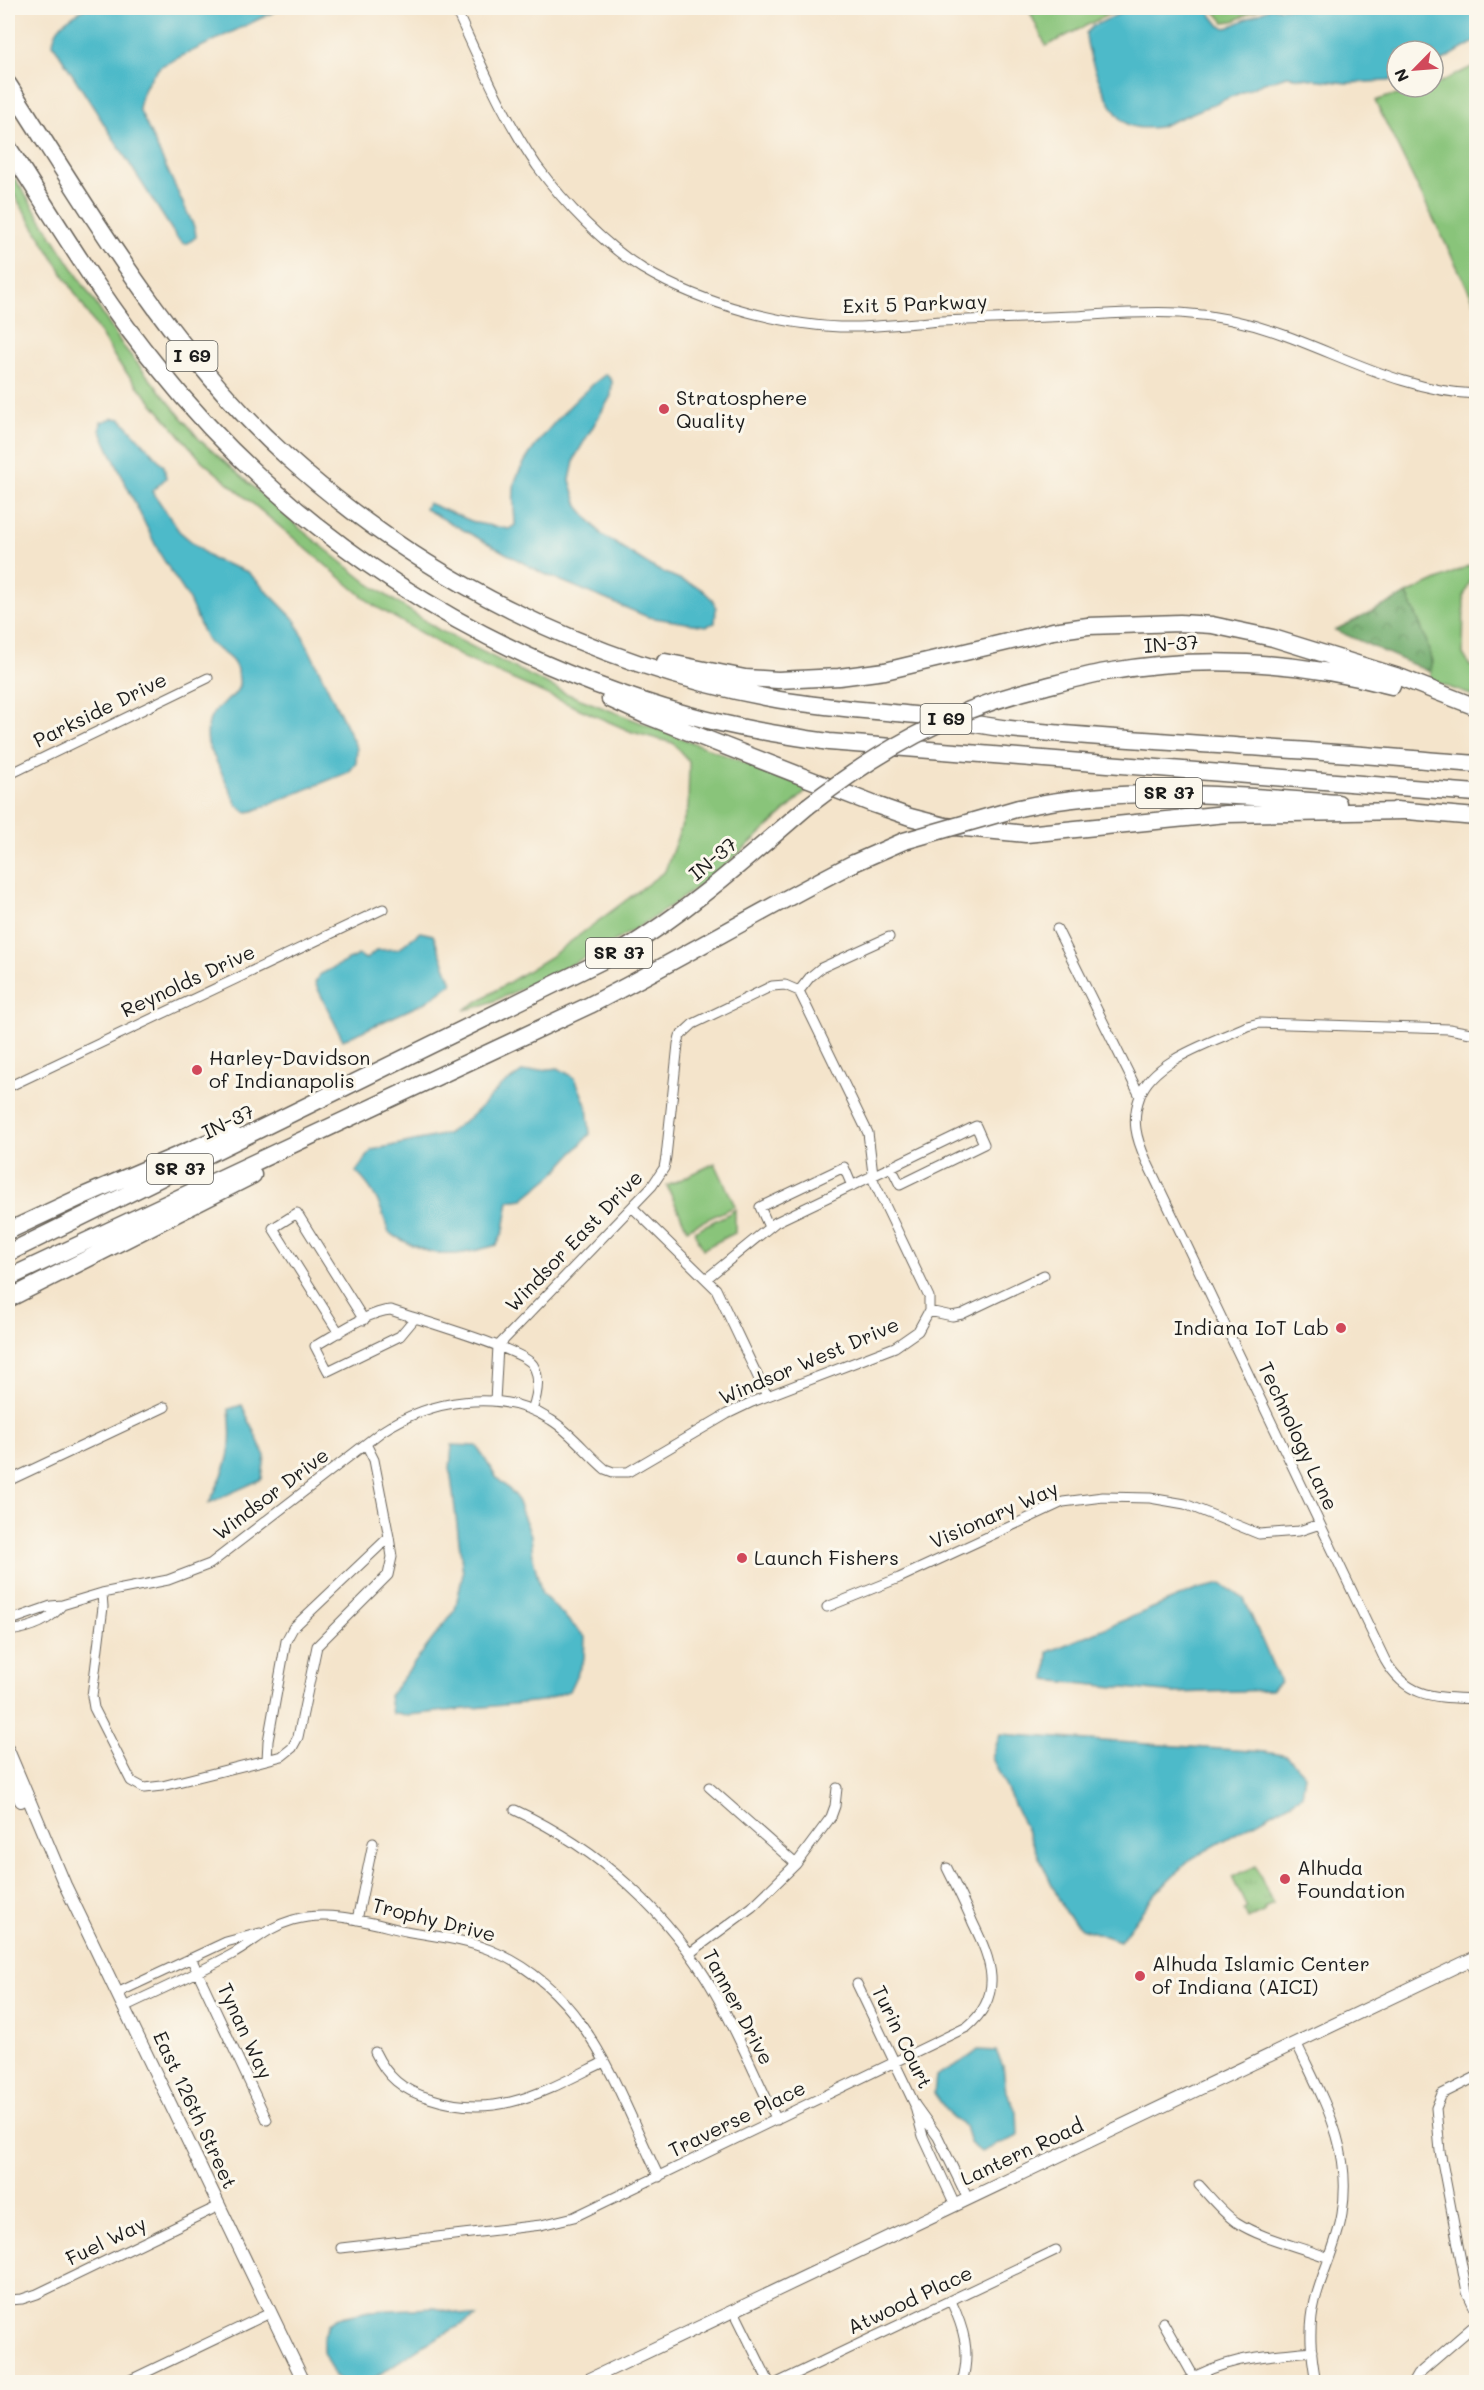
<svg xmlns="http://www.w3.org/2000/svg" width="1484" height="2390" font-family="Mali,sans-serif">
  <style>
    .green { fill: #89c47a; stroke: #52704b; stroke-width: 1.5 }
    .forest { fill: url(#forest-crowns); stroke: #456343; stroke-width: 1.5 }
    .park { fill: url(#park-tufts); stroke: #52704b; stroke-width: 1.5 }
    .water { fill: #4ebac9; stroke: #356b72; stroke-width: 1.5 }
    .lines { fill: none; stroke-linecap: round; stroke-linejoin: round }
    .street-casing { stroke: #686259; stroke-width: 11 }
    .secondary-casing { stroke: #686259; stroke-width: 14 }
    .highway-casing { stroke: #686259; stroke-width: 19 }
    .street { stroke: #fff; stroke-width: 9 }
    .secondary { stroke: #fff; stroke-width: 12 }
    .highway { stroke: #fff; stroke-width: 16 }
    .highway-bridge-casing { stroke: #686259; stroke-width: 19; stroke-linecap: butt }
    .highway-bridge { stroke: #fff; stroke-width: 16 }
    .poi-dot { fill: #d1495b; stroke: #fbf7ec; stroke-width: 2 }
    .labels { text-anchor: middle; stroke-width: 6; stroke-linejoin: round; paint-order: stroke }
    .shield { fill: #fbf7ec; stroke: #5f5e5a; stroke-width: 1.5 }
    .shield-label { font-size: 18px; font-weight: bold; fill: #1c1c1c }
    .street-label { font-size: 20px; fill: #1c1c1c; stroke: #fbf7ec }
    .poi-label { font-size: 20px; fill: #1c1c1c; stroke: #fbf7ec; text-anchor: start }
  </style>
  <defs>
    <pattern id="forest-crowns" width="20" height="18" patternUnits="userSpaceOnUse" patternTransform="scale(1.5)"><rect width="20" height="18" fill="#6eaa6a"/><path d="M2 6a3 3 0 1 1 6 0M12 15a3 3 0 1 1 6 0" fill="none" stroke="#5a8a56"/></pattern>
    <pattern id="park-tufts" width="24" height="20" patternUnits="userSpaceOnUse" patternTransform="scale(1.5)"><rect width="24" height="20" fill="#89c47a"/><path d="M3 7l-1-3M5 7V3M7 7l1-3M15 17l-1-3M17 17v-4M19 17l1-3" fill="none" stroke="#76a869"/></pattern>
  </defs>
  <rect width="100%" height="100%" fill="#fbf7ec"/>
  <filter id="ink" filterUnits="userSpaceOnUse"><feTurbulence type="fractalNoise" baseFrequency=".0167" numOctaves="2"/><feDisplacementMap in="SourceGraphic" scale="12" xChannelSelector="R" yChannelSelector="G"/><feConvolveMatrix kernelMatrix="1 2 1 2 8 2 1 2 1" color-interpolation-filters="sRGB"/></filter>
  <filter id="wash" filterUnits="userSpaceOnUse"><feTurbulence type="fractalNoise" baseFrequency=".008" numOctaves="4" result="noise"/><feDisplacementMap in="SourceGraphic" scale="24" xChannelSelector="R" yChannelSelector="G"/><feGaussianBlur stdDeviation="1.35" result="paint"/><feColorMatrix in="noise" values="0 0 0 0 0 0 0 0 0 0 0 0 0 0 0 0 0 1.4 0 .05"/><feComposite in="paint" operator="in"/></filter>
  <g filter="url(#wash)">
    <rect width="100%" height="100%" fill="#f4e4cb"/>
    <!-- green -->
    <path class="green" d="M1028 8H1121L1046 46Z
      M1212 8H1260L1234 21 1224 22Z
      M1476 65V305L1375 101 1390 96 1418 93Z
      M8 168 123 346 200 440 303 531 369 584 439 630 565 693 810 788C769 826 728 866 682 898 638 930 590 956 540 980 515 991 491 1005 464 1010L550 957 665 871 688 808 689 762 673 743 632 732 464 658 373 605 202 461 119 364 8 185Z
      M1470 565 1475 569 1464 596 1463 654 1470 666 1476 668V697L1429 680 1432 665 1431 654 1407 594Z
      M715 1163 735 1206 687 1229 667 1186Z"/>
    <!-- forest -->
    <path class="forest" d="M1407 594C1414 612 1437 656 1430 672L1335 630Z"/>
    <!-- park -->
    <path class="park" d="M735 1209V1233L703 1249 694 1231 730 1213Z
      M1256 1866 1273 1904 1264 1908 1265 1911 1248 1919 1244 1910 1247 1908 1232 1877Z"/>
    <!-- water -->
    <path class="water" d="M86 8H282L161 66C148 79 142 91 139 109L195 229 196 237 188 243 184 244 177 238 53 44C54 24 71 17 86 8Z
      M1131 8H1206L1220 26 1227 28 1270 8H1476V41L1433 66V51H1397V78L1388 81 1346 83 1287 76 1264 83 1159 127C1150 128 1140 129 1131 126 1110 118 1086 54 1086 33L1093 26Z
      M606 374 612 381 611 396 575 457 570 480 578 506 602 535 656 569 700 588 713 600 716 608 715 623 706 626 648 617 540 572 425 509 428 503 476 523 509 529 515 525C515 512 511 491 516 479 529 446 577 395 606 374Z
      M113 418 121 419 164 466 166 478 152 491 179 531 212 559 248 572 295 620 357 749 356 763 349 772 253 811 246 812 237 805 208 744C201 698 243 705 239 679 236 652 216 654 206 638 199 624 194 610 187 596 178 581 166 566 158 550 138 510 119 470 100 430L101 422Z
      M420 932 433 935 452 983 426 1002 343 1040 315 983 319 975 358 955 366 959 377 950 398 949Z
      M558 1068 575 1078 587 1107 590 1134 555 1173 523 1199 509 1201 504 1230 497 1245C446 1259 436 1259 389 1233 381 1207 376 1191 356 1172L372 1150 447 1134 475 1113 500 1087 522 1072Z
      M242 1405 265 1456 262 1479 209 1503C228 1466 234 1450 229 1409Z
      M452 1445 477 1446 496 1477 515 1495 531 1535 533 1558 542 1594 585 1637 584 1659 569 1691 542 1701 409 1715 392 1714 389 1696 455 1610 463 1573 450 1469Z
      M1222 1584 1244 1599 1280 1682 1271 1690 1174 1693 1046 1680 1048 1652 1198 1589Z
      M1000 1734 1265 1752 1287 1756 1305 1775 1302 1796 1191 1859 1154 1895 1120 1941 1081 1928 1065 1912 992 1758Z
      M978 2050 996 2051 1003 2066 1006 2092 1017 2112 1018 2136 981 2152 970 2143 965 2126 952 2118 934 2093 936 2076C951 2067 966 2061 978 2050Z
      M435 2308 476 2317 422 2346 371 2380 343 2382 335 2377 323 2352V2338L329 2324 338 2318 369 2311Z"/>
  </g>
  <g filter="url(#ink)">
    <g class="lines">
      <!-- street casing -->
      <g class="street-casing">
        <path id="street" d="M455 8C480 61 503 117 537 166 565 204 603 244 643 269 702 304 791 329 859 327 887 326 915 323 942 321 986 319 1030 318 1073 316 1109 314 1144 311 1180 313 1215 315 1251 323 1284 335 1347 358 1409 392 1476 394
          M8 775 208 678
          M1057 929 1140 1096C1131 1120 1136 1138 1146 1160L1385 1660C1407 1699 1436 1697 1476 1699
          M799 991 868 1133 874 1182 929 1297V1311
          M8 1087 383 909
          M1140 1096C1153 1059 1214 1042 1247 1026L1259 1023 1449 1029 1476 1034
          M976 1126 984 1144 900 1185 891 1167Z
          M632 1207 716 1289 767 1396
          M769 1227 760 1207 844 1167 852 1186
          M706 1279 776 1222 891 1167
          M415 1318 400 1336 328 1371 315 1346C335 1335 369 1311 391 1310 415 1319 523 1349 533 1365 541 1378 537 1396 532 1410
          M339 1333 273 1228 297 1213 364 1320
          M495 1401 498 1346 652 1186 664 1168 666 1157 678 1044 680 1036 693 1024 772 986 785 985 799 991 810 977 821 968 889 937
          M8 1481 165 1407
          M102 1593 103 1607 92 1696 94 1708 131 1781 144 1788 162 1786 282 1756 292 1748 298 1737 317 1646 388 1575 392 1557 389 1537
          M827 1607 899 1578 1063 1502 1103 1497 1150 1498 1185 1504 1259 1534 1299 1531 1320 1524
          M8 1621 51 1606 62 1605 102 1593 168 1580 210 1564 381 1432C429 1400 500 1387 551 1420 571 1432 587 1454 605 1469L613 1472H628L727 1414 752 1402 895 1347 918 1331 929 1311 952 1316 962 1314 1044 1275
          M8 1631C27 1629 49 1622 62 1605
          M267 1760 268 1741 286 1641 293 1628 389 1537 374 1460 366 1444
          M709 1787 796 1864
          M515 1810C599 1849 669 1912 715 1993 738 2033 756 2078 777 2120
          M357 1920 373 1843
          M690 1953 752 1907 796 1864 831 1817 835 1806 837 1788
          M191 1958 267 2120
          M1470 1960 1476 1973
          M857 1984 915 2105 938 2137 968 2199
          M117 1993 226 1942 260 1933
          M124 2007C159 1990 196 1974 231 1955 254 1943 265 1928 293 1920 330 1909 370 1923 406 1931 433 1936 464 1939 490 1950 588 1989 616 2089 659 2177
          M1296 2042C1323 2100 1353 2147 1342 2214 1337 2245 1322 2272 1315 2301 1308 2329 1311 2355 1316 2382
          M375 2052C387 2077 402 2090 429 2098 497 2121 545 2091 604 2062
          M1476 2077 1442 2094 1436 2108 1440 2151 1467 2292 1476 2311
          M915 2107 923 2136 955 2205
          M1199 2185C1211 2198 1222 2212 1236 2222 1264 2240 1299 2246 1329 2258
          M341 2248 541 2225 574 2217 967 2027C1005 1995 991 1960 973 1923 965 1904 956 1886 947 1868
          M8 2300 22 2299 37 2294 219 2206
          M951 2301C964 2329 971 2352 962 2382
          M734 2311 769 2382
          M1163 2322 1194 2377
          M126 2382 270 2313
          M779 2382 1056 2250
          M1185 2382C1227 2357 1264 2356 1312 2351
          M1413 2382 1417 2375 1476 2324"/>
      </g>
      <!-- secondary casing -->
      <g class="secondary-casing">
        <path id="secondary" d="M8 1750 65 1885 304 2382
          M8 1776 21 1801
          M584 2382 1476 1957"/>
      </g>
      <!-- highway casing -->
      <g class="highway-casing">
        <path id="highway" d="M8 84C92 214 171 352 287 457 422 579 591 664 770 698 821 708 873 710 924 716 953 719 981 726 1010 729 1099 738 1189 743 1278 749 1344 753 1410 759 1476 764
          M8 147C56 221 101 298 157 366 292 536 480 657 689 715 735 728 782 735 829 742L1476 793
          M665 662 745 678 778 680 839 677 885 671 1053 631 1088 626 1180 623 1212 625 1273 638 1402 678 1476 707
          M1035 689C1059 683 1083 676 1106 672 1201 655 1299 661 1392 686
          M610 699 645 715 873 804 910 817 945 826 1026 834 1226 814 1405 811
          M1019 808C1125 785 1230 795 1338 803
          M1396 810 1476 817
          M8 1231 83 1196 232 1132
          M8 1253 622 951C690 910 748 857 808 806
          M8 1278 590 1005C679 960 765 908 854 863
          M8 1299 253 1175"/>
      </g>
      <!-- street -->
      <use href="#street" class="street"/>
      <!-- secondary -->
      <use href="#secondary" class="secondary"/>
      <!-- highway -->
      <use href="#highway" class="highway"/>
      <!-- highway-bridge casing -->
      <g class="highway-bridge-casing">
        <path id="highway-bridge" d="M808 806C877 752 950 710 1035 689
          M854 863 904 841 1019 808"/>
      </g>
      <!-- highway-bridge -->
      <use href="#highway-bridge" class="highway-bridge"/>
    </g>
  </g>
  <!-- markers -->
  <g class="poi-dot">
    <circle cx="664" cy="409" r="6"/>
    <circle cx="197" cy="1070" r="6"/>
    <circle cx="1341" cy="1328" r="6"/>
    <circle cx="742" cy="1558" r="6"/>
    <circle cx="1285" cy="1879" r="6"/>
    <circle cx="1140" cy="1976" r="6"/>
  </g>
  <g class="labels">
    <!-- shield labels -->
    <g class="shield">
      <rect x="166.5" y="341" width="51" height="30" rx="4.5"/>
      <rect x="920.5" y="704" width="51" height="30" rx="4.5"/>
      <rect x="1136" y="778" width="66" height="30" rx="4.5"/>
      <rect x="586" y="938" width="66" height="30" rx="4.5"/>
      <rect x="147" y="1154" width="66" height="30" rx="4.5"/>
    </g>
    <g class="shield-label">
      <text x="192" y="362">I 69</text>
      <text x="946" y="725">I 69</text>
      <text x="1169" y="799">SR 37</text>
      <text x="619" y="959">SR 37</text>
      <text x="180" y="1175">SR 37</text>
    </g>
    <!-- street labels -->
    <g class="street-label">
      <text transform="translate(915 304) rotate(-2)" y="7">Exit 5 Parkway</text>
      <text transform="translate(1171 644) rotate(-4)" y="7">IN-37</text>
      <text transform="translate(100 710) rotate(-26)" y="7">Parkside Drive</text>
      <text transform="translate(713 859) rotate(-40)" y="7">IN-37</text>
      <text transform="translate(188 981) rotate(-25)" y="7">Reynolds Drive</text>
      <text transform="translate(228 1122) rotate(-26)" y="7">IN-37</text>
      <text transform="translate(574 1241) rotate(-46)" y="7">Windsor East Drive</text>
      <text transform="translate(809 1361) rotate(-23)" y="7">Windsor West Drive</text>
      <text transform="translate(1298 1436) rotate(65)" y="7">Technology Lane</text>
      <text transform="translate(271 1494) rotate(-37)" y="7">Windsor Drive</text>
      <text transform="translate(994 1515) rotate(-24)" y="7">Visionary Way</text>
      <text transform="translate(434 1920) rotate(14)" y="7">Trophy Drive</text>
      <text transform="translate(738 2007) rotate(62)" y="7">Tanner Drive</text>
      <text transform="translate(245 2031) rotate(65)" y="7">Tynan Way</text>
      <text transform="translate(902 2037) rotate(64)" y="7">Turin Court</text>
      <text transform="translate(195 2110) rotate(65)" y="7">East 126th Street</text>
      <text transform="translate(737 2119) rotate(-26)" y="7">Traverse Place</text>
      <text transform="translate(1022 2152) rotate(-25)" y="7">Lantern Road</text>
      <text transform="translate(106 2241) rotate(-26)" y="7">Fuel Way</text>
      <text transform="translate(910 2300) rotate(-25)" y="7">Atwood Place</text>
    </g>
    <!-- poi labels -->
    <g class="poi-label">
      <text x="676" y="405">Stratosphere<tspan x="676" dy="23">Quality</tspan></text>
      <text x="209" y="1065">Harley-Davidson<tspan x="209" dy="23">of Indianapolis</tspan></text>
      <text x="1329" y="1335" text-anchor="end">Indiana IoT Lab</text>
      <text x="754" y="1565">Launch Fishers</text>
      <text x="1297" y="1875">Alhuda<tspan x="1297" dy="23">Foundation</tspan></text>
      <text x="1152" y="1971">Alhuda Islamic Center<tspan x="1152" dy="23">of Indiana (AICI)</tspan></text>
    </g>
  </g>
  <!-- margin -->
  <rect width="1484" height="2390" fill="none" stroke="#fbf7ec" stroke-width="30"/>
  <!-- north arrow -->
  <g transform="translate(1415 69) rotate(245)"><circle r="28" fill="#fbf7ec" stroke="#a29f99" stroke-width="1.5"/>
  <path d="M0-4.5L10 22L0 15L-10 22Z" fill="#d1495b"/>
  <text y="-9" font-size="16" font-weight="bold" text-anchor="middle" fill="#1c1c1c">N</text>
  </g>
</svg>
